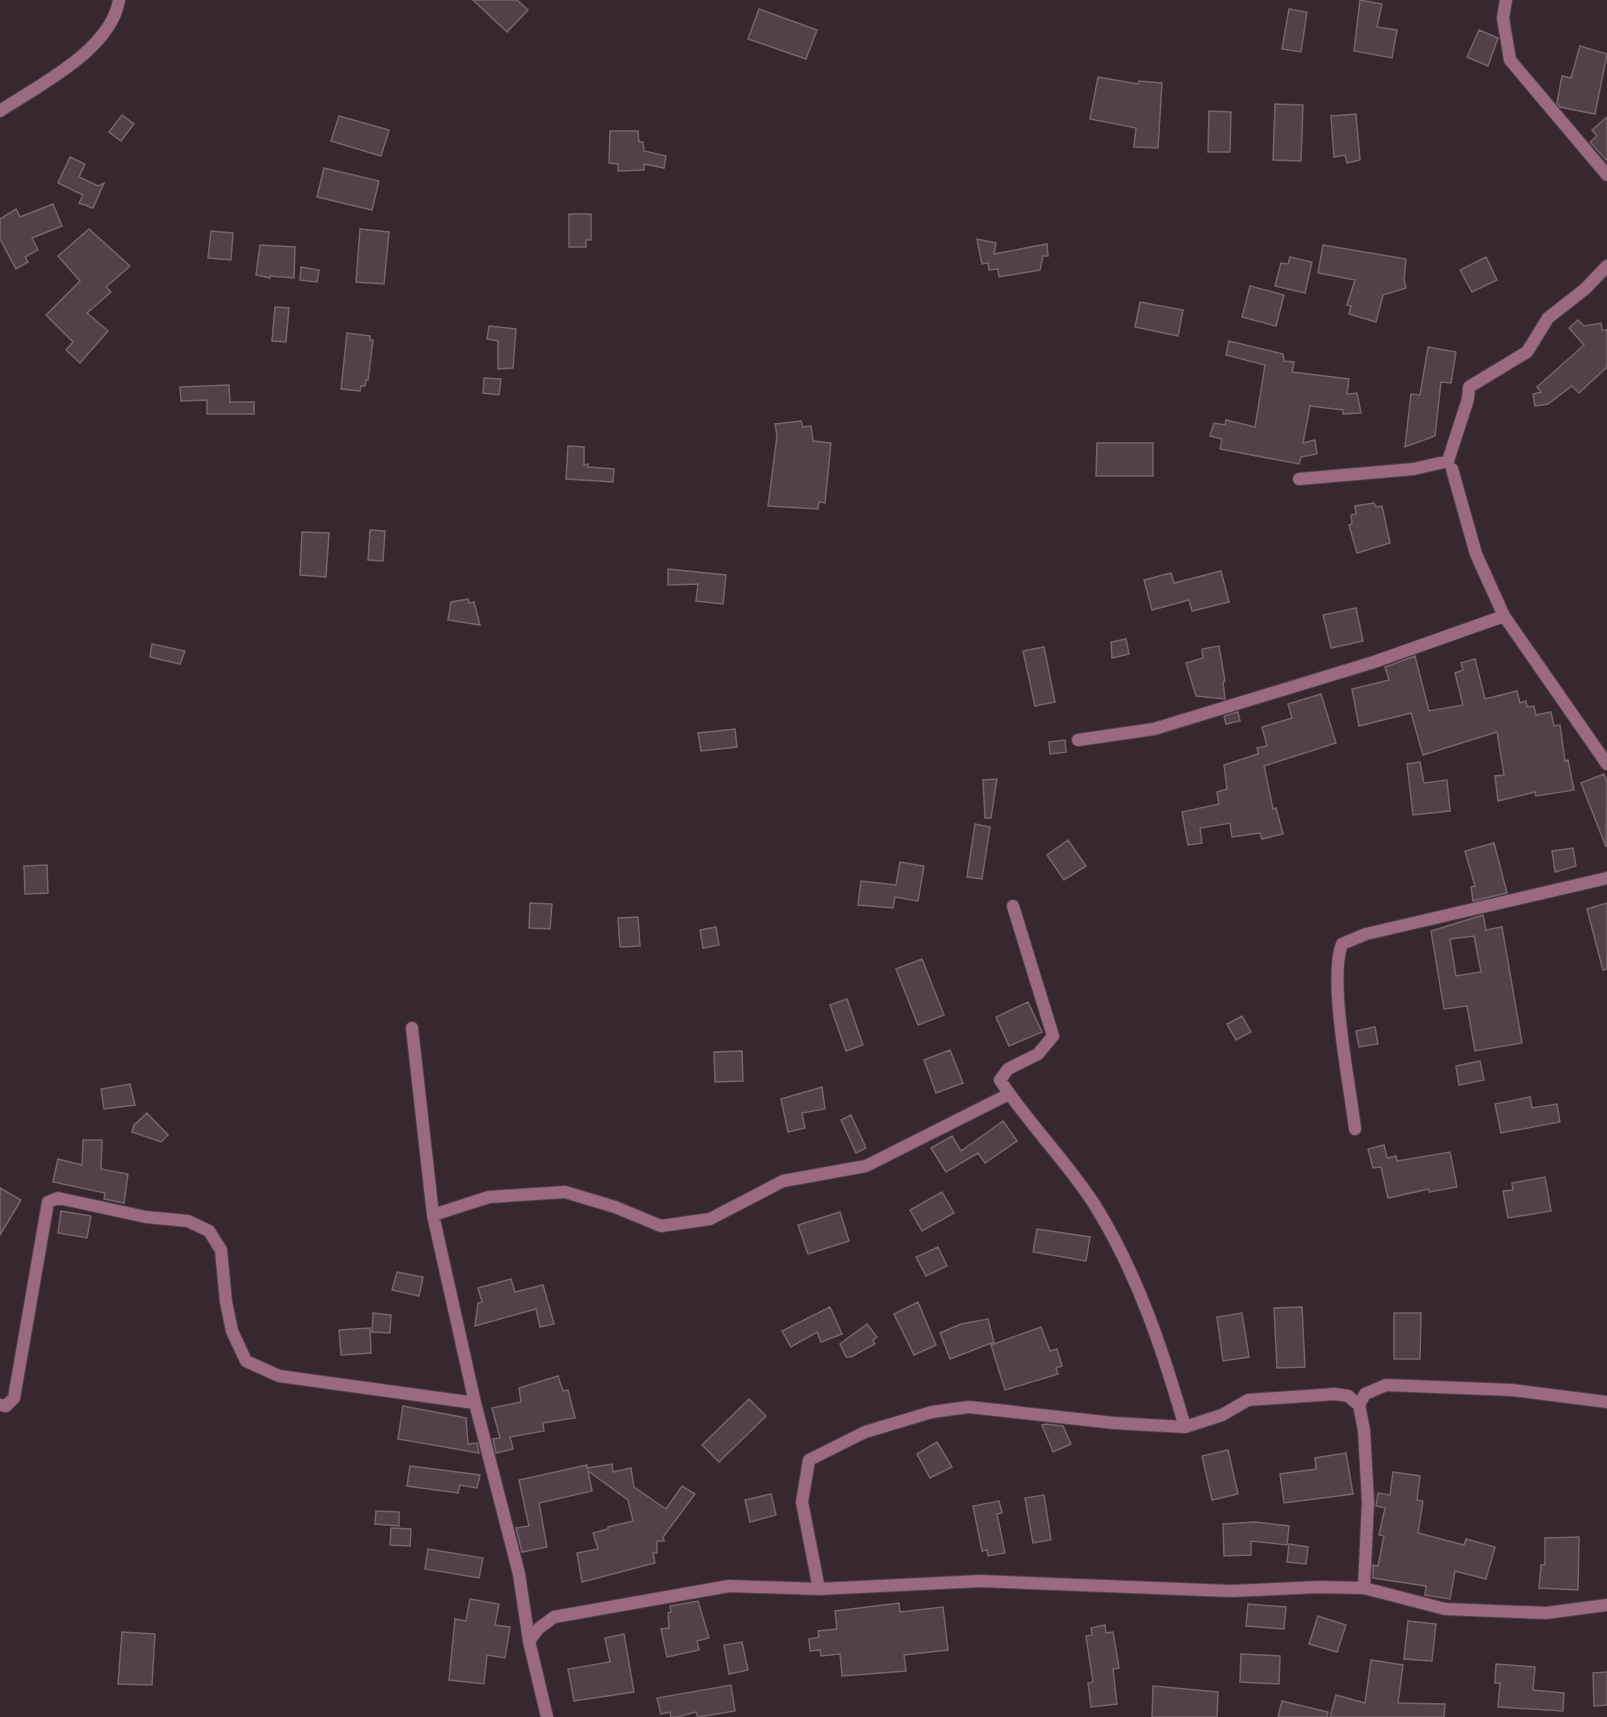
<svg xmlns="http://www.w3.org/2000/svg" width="1607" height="1717" font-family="'Asap Condensed',sans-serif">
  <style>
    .building { fill: #534149; stroke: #77646c; stroke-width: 1.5; fill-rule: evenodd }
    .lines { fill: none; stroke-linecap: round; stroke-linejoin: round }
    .minor-casing { stroke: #514248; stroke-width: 14 }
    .minor { stroke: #9c6a80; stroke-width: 12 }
  </style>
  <rect width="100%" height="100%" fill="#37272e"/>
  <!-- building -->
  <path class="building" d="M473 0H517L528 10 507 32Z
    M1360 0 1382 4 1377 27 1397 30 1392 58 1354 51Z
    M759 9 817 30 806 59 748 39Z
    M1289 9 1307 12 1301 52 1282 49Z
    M1479 30 1498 38 1488 66 1467 57Z
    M1580 46 1607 54 1595 114 1560 107 1557 103 1562 76 1571 78Z
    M1098 77 1138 84 1139 81 1162 83 1158 148 1134 147 1136 128 1090 119Z
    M1275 104 1303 105 1301 161 1273 160Z
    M1209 111 1231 112 1230 152H1208Z
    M1356 114 1360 160 1347 163 1345 155 1334 157 1331 116Z
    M122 115 134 124 121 141 109 132Z
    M339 116 389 130 381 156 331 141Z
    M1607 117V161L1590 142 1597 136 1592 130Z
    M610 131H638L639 142H643L644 151 666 156 664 168 644 164V170L618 171V164L609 163Z
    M70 157 85 164 79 177 98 186 104 183 93 208 79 203 83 195 58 183Z
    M324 168 379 181 372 210 317 197Z
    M53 204 62 226 32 238 38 250 25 257 28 262 16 269 0 239V219L16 209 20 217Z
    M569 214H591V240H586V247H569Z
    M89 229 130 266 106 287 111 292 87 313 108 331 80 363 66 350 73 342 46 315 80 281 58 256Z
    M360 229 389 232 384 284 356 282Z
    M211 231 233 233 231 260 208 258Z
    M977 239 996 243 994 254 1047 244 1048 256H1043L1040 270 999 277 998 269 989 270 988 263 982 264Z
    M260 245 295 247 294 278 270 276V278L256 275Z
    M1323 245 1406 259 1404 280 1406 288 1383 295 1376 322 1349 314 1351 306 1347 305 1355 280 1318 273Z
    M1290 257 1312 262 1305 293 1275 286 1281 263 1288 264Z
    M1486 257 1497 280 1472 292 1460 270Z
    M301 267 319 270 317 282 300 280Z
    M1250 286 1284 295 1276 326 1242 317Z
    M1140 302 1183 310 1178 336 1135 327Z
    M275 307 289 308 286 342 272 341Z
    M1578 320 1584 326 1601 323 1602 330H1607V367L1579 393 1572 386 1548 404 1535 406 1533 394 1541 392 1537 387 1584 345 1569 328Z
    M489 326 516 329 513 368 498 369V341L487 339Z
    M347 333 370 336V340H373L368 380H366L365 386H361L360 391 341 389Z
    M1229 341 1283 354 1284 361 1294 362 1292 372 1349 379 1347 394 1357 393 1361 413 1343 414V410L1310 406 1303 443 1315 440 1317 454 1301 457 1299 464 1220 449 1222 439 1210 436 1214 423 1225 425 1226 420 1255 427 1265 365 1226 355Z
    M1428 347 1456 352 1451 383 1441 382 1435 436 1405 447 1411 394 1420 395Z
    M484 378 501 379 499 395 483 393Z
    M229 385 230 402H254V414H207V400L181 401 180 387Z
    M801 421 803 427 811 426 813 441 831 443 825 503 819 502 818 509 768 506 777 436 775 424Z
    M1097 443H1153V476H1096Z
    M568 446 584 447V465L588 464V467L614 469 613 482 566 479Z
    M1374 503 1376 507 1382 506 1390 543 1357 553 1349 525 1352 524 1351 515 1356 514 1355 506Z
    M370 530 385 531 383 561 368 560Z
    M302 532 329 533 326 577 300 575Z
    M668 569 726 575 723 604 696 601 698 584 668 585Z
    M1221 571 1229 602 1192 611 1189 600 1152 610 1144 580 1171 573 1174 583Z
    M468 599 469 603 474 602 480 625 448 620 451 602Z
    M1356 608 1363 641 1331 648 1323 615Z
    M1126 639 1129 654 1112 658 1111 642Z
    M152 644 185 651 180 664 150 657Z
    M1219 646 1225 681 1223 682 1225 699 1196 696 1186 663 1203 658 1202 649Z
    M1044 647 1055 702 1035 706 1023 651Z
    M1415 656 1429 711 1463 705 1455 673 1463 670 1461 663 1475 659 1485 699 1517 691 1520 703 1526 701 1527 707 1534 706 1536 715 1551 712 1554 726 1560 725 1565 761 1568 760 1574 790 1536 796 1535 792 1498 801 1495 776 1504 775 1497 732 1423 755 1411 713 1359 726 1352 689 1389 680 1385 667Z
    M1321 694 1336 743 1264 766 1273 809 1276 808 1283 834 1262 839 1260 833 1232 837 1230 823 1200 828 1202 843 1188 845 1182 812 1219 804 1217 792 1227 789 1224 765 1258 754 1257 748 1267 746 1262 727 1292 718 1288 704Z
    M1238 712 1240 721 1226 724 1224 716Z
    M735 729 737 747 701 751 698 733Z
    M1065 740 1066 752 1050 754 1049 742Z
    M1420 762 1424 783 1447 780 1450 811 1413 815 1407 764Z
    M1604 774 1607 782 1606 847 1581 783Z
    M997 779 991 818H985L983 780Z
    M975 824 990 827 982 879 967 877Z
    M1068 840 1086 866 1064 880 1047 855Z
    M1494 843 1507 893 1473 901 1471 887 1475 886 1465 851Z
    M1573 848 1576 866 1555 872 1552 851Z
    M900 862 924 866 918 901 895 897 893 908 858 905 861 881 896 885Z
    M47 865 48 893 25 894 24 866Z
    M530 903 552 904 550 929 529 928Z
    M1607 903V969L1603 970 1587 909Z
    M1483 915 1486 930 1502 927 1522 1043 1475 1051 1467 1006 1444 1009 1431 931ZM1474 936 1481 972 1456 976 1450 939Z
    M638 917 640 946 620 947 618 918Z
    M716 927 719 945 703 948 700 930Z
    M922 959 944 1015 918 1025 896 969Z
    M847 999 863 1045 846 1051 830 1005Z
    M1028 1002 1042 1032 1009 1046 996 1017Z
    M1242 1016 1251 1032 1236 1040 1227 1024Z
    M1375 1027 1378 1044 1359 1047 1356 1031Z
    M950 1050 963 1083 936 1093 924 1060Z
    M742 1051 743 1081 715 1082 714 1052Z
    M1480 1061 1484 1080 1459 1085 1456 1066Z
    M130 1084 135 1105 104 1109 101 1089Z
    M822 1087 825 1109 802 1113 805 1128 788 1132 781 1099Z
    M1530 1097 1532 1108 1557 1104 1560 1122 1501 1133 1495 1104Z
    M147 1113 168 1135 161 1142 132 1132 134 1125Z
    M851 1115 866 1148 856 1153 841 1120Z
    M1003 1121 1017 1141 985 1163 978 1153 946 1172 931 1148 952 1136 961 1151Z
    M83 1140H102L101 1169 128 1174 124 1203 104 1199 105 1193 53 1182 58 1159 82 1165Z
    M1384 1145 1387 1158 1396 1156 1397 1161 1450 1152 1457 1187 1429 1192V1189L1388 1198 1381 1167 1373 1168 1368 1149Z
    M1545 1177 1551 1211 1508 1218 1503 1191 1513 1190 1512 1183Z
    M0 1188 21 1200 0 1235Z
    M942 1192 954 1213 922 1231 910 1210Z
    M61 1211 91 1216 87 1238 58 1233Z
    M840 1212 849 1241 808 1254 798 1225Z
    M1037 1229 1090 1237 1086 1261 1033 1252Z
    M938 1247 947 1266 926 1276 916 1257Z
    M397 1272 423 1277 419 1296 392 1290Z
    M511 1279 515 1292 543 1285 554 1324 540 1327 536 1309 475 1326 478 1303 482 1302 478 1288Z
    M918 1302 936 1345 914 1355 894 1314Z
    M830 1307 842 1334 821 1342 817 1332 791 1347 782 1331Z
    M1302 1307 1305 1367 1277 1368 1274 1308Z
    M373 1313 391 1315 390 1333 372 1332Z
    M1242 1313 1249 1357 1223 1361 1217 1317Z
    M1394 1313H1421L1420 1359H1394Z
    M988 1319 994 1342 950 1359 940 1333 961 1324Z
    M867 1324 877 1337 873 1340 875 1344 851 1357H846L840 1344Z
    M1041 1327 1050 1351 1057 1349 1062 1366 1056 1368 1058 1374 1005 1390 991 1345Z
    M370 1328 371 1353 341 1355 339 1330Z
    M558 1376 563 1391 568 1390 575 1418 543 1423 544 1431 510 1437 513 1449 496 1453 493 1439 500 1438 492 1408 521 1402 519 1388Z
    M749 1399 766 1416 719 1462 702 1445Z
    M403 1406 466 1418 468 1444 477 1443 479 1453 398 1439Z
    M1045 1424 1063 1426 1071 1444 1053 1452 1042 1425Z
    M937 1442 952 1467 930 1478 917 1454Z
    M1228 1450 1238 1494 1212 1500 1202 1456Z
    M1346 1453 1353 1494 1284 1503 1280 1474 1316 1469 1315 1458Z
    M612 1464 613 1472 631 1468 634 1487 666 1509 682 1486 695 1494 663 1537 664 1541H657V1553H653L655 1563 582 1582 577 1553 598 1549 593 1533 608 1529V1527L633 1521 628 1500 588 1471 592 1491 539 1503 547 1547 522 1552 516 1528 529 1526 519 1480 587 1465V1468Z
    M410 1466 434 1469 480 1475 477 1488 460 1485 458 1493 407 1486Z
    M1393 1472 1420 1476 1417 1500 1423 1501 1418 1533 1464 1545 1466 1539 1495 1547 1486 1579 1455 1571 1450 1599 1425 1595 1426 1586 1373 1578V1565L1378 1566 1384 1536 1379 1535 1385 1508 1376 1506 1378 1493 1390 1495Z
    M771 1494 776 1515 750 1522 745 1500Z
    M1044 1495 1051 1540 1033 1543 1025 1498Z
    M999 1501 1002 1513 997 1514 1005 1553 988 1556 987 1550 982 1551 973 1506Z
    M376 1511 399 1512V1526L375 1524Z
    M1255 1522 1289 1526 1287 1545 1251 1541V1555L1224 1556 1223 1524Z
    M391 1528 411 1529 410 1546 390 1545Z
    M1579 1537 1578 1590 1539 1588 1541 1565H1545V1538Z
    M1289 1544 1308 1547 1306 1564 1287 1562Z
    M428 1549 483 1558 479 1578 425 1569Z
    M470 1599 499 1604 495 1625 510 1627 505 1658 487 1655 484 1684 449 1680 455 1619 466 1621Z
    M698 1601 709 1638 697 1641 699 1650 667 1657 661 1629 669 1628 668 1613 671 1612 670 1606Z
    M899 1603 900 1612 943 1607 948 1650 904 1655 906 1671 842 1676 840 1654 821 1656 820 1650 810 1651 809 1639 819 1637 818 1631 837 1629 835 1611Z
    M1248 1604 1286 1607 1284 1629 1246 1626Z
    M1318 1616 1346 1625 1337 1652 1309 1644Z
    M1408 1621 1436 1624 1432 1661 1404 1659Z
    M1105 1625 1106 1633 1113 1632 1119 1668 1113 1669 1117 1704 1091 1707 1088 1683 1093 1682 1086 1636 1092 1635 1091 1628Z
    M122 1632 155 1634 152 1685 118 1684Z
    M624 1634 634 1692 574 1701 568 1669 610 1662 605 1638Z
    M742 1642 748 1670 729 1674 724 1645Z
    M1241 1654 1280 1656 1279 1684 1240 1682Z
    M1371 1660 1403 1665 1398 1703 1445 1704 1444 1717H1330L1336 1695 1365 1703Z
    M1496 1664 1535 1667 1533 1690 1564 1693 1563 1711 1498 1707 1500 1683H1495Z
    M1607 1672V1705L1594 1706 1593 1673Z
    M731 1685 735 1711 698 1717 696 1712 677 1717H671L670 1712 661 1714 657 1698Z
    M1153 1686 1218 1692 1217 1717H1152Z
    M1282 1701 1328 1712 1327 1717H1278Z"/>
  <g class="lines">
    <!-- minor casing -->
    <g class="minor-casing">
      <path id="minor" d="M1506 0 1503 18 1510 60 1607 175
        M0 111C39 85 111 50 119 0
        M1452 469 1476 554 1504 616
        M1299 479 1414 469 1448 461 1468 399 1469 387 1527 352 1548 318 1585 289 1607 266
        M1078 740 1154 729 1374 662 1504 616 1607 764
        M1013 906 1053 1036 1038 1054 1008 1069 1000 1080C1029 1125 1068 1162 1096 1207 1138 1275 1163 1351 1185 1427
        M412 1028 433 1215 475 1403 519 1574 529 1641
        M1355 1129C1350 1085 1328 980 1342 944L1366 934 1607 878
        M433 1215 489 1197 565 1192 615 1207 661 1226 710 1219 783 1181 866 1166 1009 1094
        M0 1405 6 1406 14 1398 48 1202 58 1198 146 1217 188 1221 209 1231 221 1250 226 1302 232 1331 246 1361 279 1376 475 1403
        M1359 1405 1365 1394 1386 1385 1512 1390 1607 1402
        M819 1589 802 1502 809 1460 865 1432 932 1412 969 1407 1114 1423 1185 1427 1222 1415 1248 1400 1335 1394 1348 1396 1359 1405 1364 1430 1368 1502 1364 1588
        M547 1717 529 1641 538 1629 554 1617 729 1586 819 1589 981 1581 1231 1591 1319 1587 1364 1588 1445 1609 1546 1613 1607 1605"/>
    </g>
    <!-- minor -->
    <use href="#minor" class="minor"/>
  </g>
</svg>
